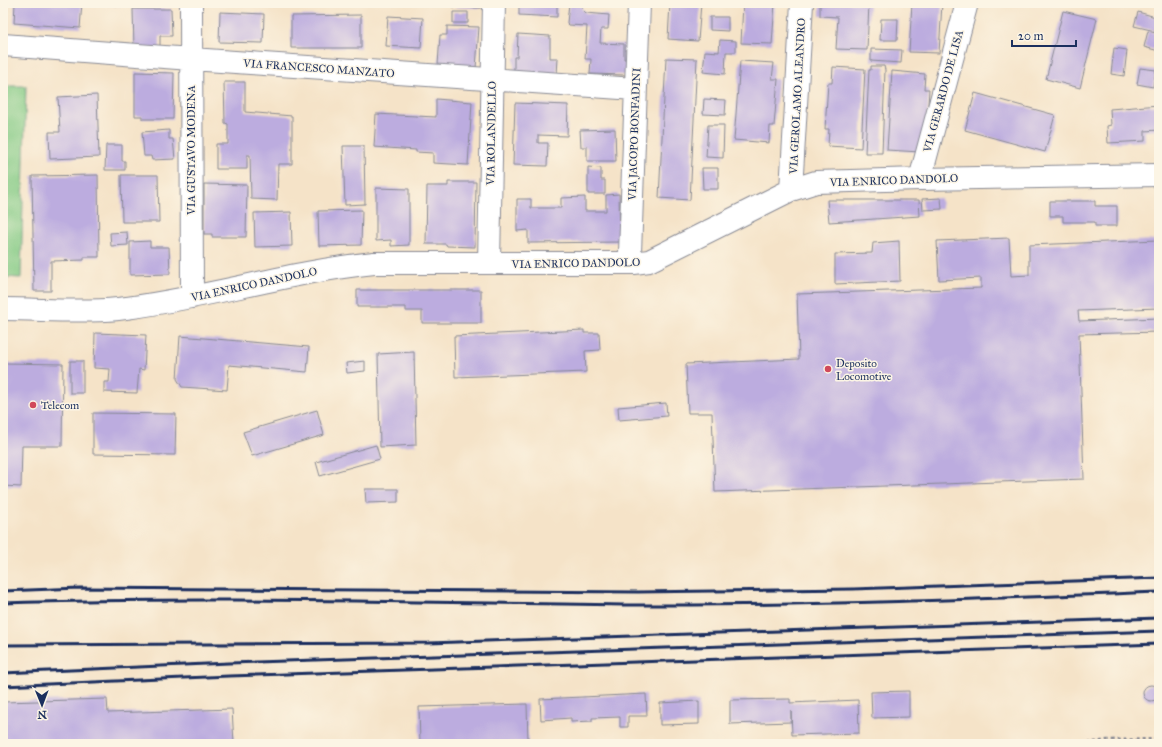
<svg xmlns="http://www.w3.org/2000/svg" width="1162" height="747" font-family="'IM FELL Great Primer',serif">
  <style>
    .green { fill: #86cb86; stroke: #507d72 }
    .building { fill: #bcacdf }
    .lines { fill: none; stroke-linecap: round; stroke-linejoin: round }
    .minor-casing { stroke: #888993; stroke-width: 24 }
    .path { stroke: #888993; stroke-width: 2.5; stroke-dasharray: 3 3; stroke-linecap: butt }
    .minor { stroke: #fff; stroke-width: 22 }
    .rail { stroke: #1b2f5e; stroke-width: 3 }
    .poi-dot { fill: #d1495b; stroke: #fcf5e5; stroke-width: 1.5 }
    .labels { text-anchor: middle; stroke-width: 3; stroke-linejoin: round; paint-order: stroke }
    .street-label { font-size: 11px; fill: #1b2f5e; stroke: #fcf5e5 }
    .poi-label { font-size: 11px; fill: #1b2f5e; stroke: #fcf5e5; text-anchor: start }
  </style>
  <rect width="100%" height="100%" fill="#fcf5e5"/>
  <filter id="ink" filterUnits="userSpaceOnUse"><feTurbulence type="fractalNoise" baseFrequency=".025" numOctaves="2"/><feDisplacementMap in="SourceGraphic" scale="8" xChannelSelector="R" yChannelSelector="G"/><feConvolveMatrix kernelMatrix="1 2 1 2 8 2 1 2 1" color-interpolation-filters="sRGB"/></filter>
  <filter id="wash" filterUnits="userSpaceOnUse"><feTurbulence type="fractalNoise" baseFrequency=".012" numOctaves="4" result="noise"/><feDisplacementMap in="SourceGraphic" scale="16" xChannelSelector="R" yChannelSelector="G"/><feGaussianBlur stdDeviation="0.9" result="paint"/><feColorMatrix in="noise" values="0 0 0 0 0 0 0 0 0 0 0 0 0 0 0 0 0 1.4 0 .05"/><feComposite in="paint" operator="in"/></filter>
  <g filter="url(#wash)">
    <rect width="100%" height="100%" fill="#f5e3c8"/>
    <!-- green -->
    <path class="green" d="M3 86H26L21 278 3 277Z"/>
    <g id="blocks">
      <!-- building -->
      <path class="building" d="M15 3H82L80 28 14 23Z
        M108 3H121V6L108 5Z
        M267 3H282V5L267 6Z
        M453 3H481V8L453 7Z
        M519 3H557V17L519 15Z
        M569 3H582V9L586 13 609 15 608 29H601L600 43 624 44V59H627L626 75 590 74 591 59H585L587 26 569 25 567 23Z
        M670 3H701L698 41 668 39Z
        M743 3H775L772 44 741 43Z
        M820 3H869L867 50 836 49 838 17 820 16Z
        M912 3H942L939 53 909 52Z
        M133 9H171L172 36H160V49L134 48Z
        M1063 11 1097 19 1080 88 1046 79Z
        M220 12 264 14 263 43 219 42Z
        M453 12H468V23H453Z
        M1138 12 1159 18 1155 31 1134 26Z
        M361 15V48H291V16Z
        M388 16 423 18 421 48 386 46Z
        M710 17H728V31L710 30Z
        M881 19H898L897 40H880Z
        M447 26 479 27 476 68 438 65 440 35H447Z
        M1148 31 1159 34V51L1144 47Z
        M518 34 550 36V58H558L557 75 514 73V57H517Z
        M720 40 736 41V52H726L725 74 703 72 705 51 719 52Z
        M1114 48 1127 50 1124 76 1111 74Z
        M871 49 902 50 901 63 871 61Z
        M666 58 697 59 690 200 659 198Z
        M740 61 774 63 772 79H778L774 126H770L769 143 734 140Z
        M871 66H884L885 70 882 153H865L869 70H871Z
        M833 67 865 69 861 148 828 146 829 129H825L828 83H832Z
        M1140 68 1156 70 1153 87 1137 84Z
        M892 71 925 74 924 89H929L926 136 920 152 887 150Z
        M135 72 174 73 173 119H142V116H135Z
        M224 82H245V112L292 116V164H278L277 200 251 199 250 155H247V169H216V144H228V124L225 123Z
        M975 93 1055 115 1045 152 965 130Z
        M97 95 99 157 50 159 49 132H60L58 97Z
        M436 99 472 102 468 165 433 163V153L416 152V150L374 147 376 114 436 117Z
        M704 99 726 100 725 115 703 114Z
        M515 103 568 105 567 136 538 135V143H548L547 166 513 165Z
        M1159 105V130L1145 131V141L1108 143 1107 126 1111 125 1110 109Z
        M708 125H724L723 158 706 157Z
        M615 129 616 161H587V147H581L580 130Z
        M169 130V139H173L175 159 152 160 151 156H144L142 132Z
        M106 145H122V161H125V170H105Z
        M343 146H364L365 204 345 205Z
        M588 167 601 168V180H605V194H588Z
        M702 168H718V189H703Z
        M98 175 99 257H84V260L51 261V291H34L32 176Z
        M121 175H158L159 222H122Z
        M448 182H476L475 247 447 246 446 244H426L427 186H448Z
        M204 184 247 185 246 237H212V234H204Z
        M376 188 409 189V245L391 246V240L376 241Z
        M619 194 620 242 528 243V230L517 231V199H531V208H561V198L585 197V211H606V195Z
        M941 198 942 209 923 210 922 199Z
        M827 200H919L920 216 829 222Z
        M1050 201H1095V206H1117V226H1095V222H1063V216H1050Z
        M362 210 361 245 319 246 318 211Z
        M291 212 292 246 255 247 254 213Z
        M127 232 128 245 111 246 110 233Z
        M1009 238 1011 276 1029 275V245L1159 240V308L1078 311 1079 321 1159 318V332L1079 334 1084 479 715 492 712 413H688L686 364 799 359 797 294 981 288V278L939 280 937 241Z
        M150 241V247H169L170 274 130 275V242Z
        M899 241 900 281 835 284V254L872 253 873 243Z
        M357 290H481V323H422V311H406V307H357Z
        M584 330V333H599L600 350 585 351 586 372 455 377 454 336Z
        M95 333 146 335 144 370 139 369 137 393 104 392V382H109L110 369 94 368Z
        M180 336 309 347 307 372 229 365 227 390 182 387 177 379Z
        M414 352 416 445 380 447 378 354Z
        M70 361H83V393H70Z
        M365 361V371L347 373 346 363Z
        M3 363 63 364 62 446H22L21 487 3 486Z
        M666 403 667 416 619 420 618 407Z
        M317 410 324 435 252 456 243 432Z
        M93 413 176 414 175 455 93 454Z
        M376 445 380 459 320 476 316 462Z
        M365 489H398V502L366 503Z
        M1143 693a8 8 0 1 1 16 0a8 8 0 1 1-16 0Z
        M909 691V717L872 718 871 692Z
        M646 694 647 716H628V727H620V717L592 718V721L571 722V718L541 720 540 699Z
        M107 699 108 713 232 709 234 744H3V702Z
        M790 699V703L858 700 859 733 792 735 791 710V722L730 724V700Z
        M699 701V724L660 725V703Z
        M527 704 528 742 420 744 419 707Z"/>
    </g>
  </g>
  <g filter="url(#ink)">
    <use href="#blocks" fill-opacity="0" stroke="#888993" stroke-width="1"/>
    <g class="lines">
      <!-- minor casing -->
      <g class="minor-casing">
        <path id="minor" d="M191 3 192 297
          M3 45 191 59 635 89
          M920 179 967 3
          M791 190 802 3
          M489 263 494 3
          M634 263 630 253 639 3
          M3 309C41 309 80 313 118 309 204 299 288 272 374 263H634L649 261 791 190 816 182 920 179 1159 175"/>
      </g>
      <!-- path -->
      <path class="path" d="M1082 744 1107 740 1159 739"/>
      <!-- minor -->
      <use href="#minor" class="minor"/>
      <!-- rail -->
      <path class="rail" d="M3 591 80 588 638 592 853 589 1159 578
        M3 603C214 596 425 603 636 605 811 606 985 599 1159 592
        M3 645 429 643 1159 618
        M3 673 229 663 1159 631
        M3 686 229 676 1159 644"/>
    </g>
  </g>
  <!-- markers -->
  <g class="poi-dot">
    <circle cx="828" cy="369" r="4"/>
    <circle cx="33" cy="405" r="4"/>
  </g>
  <g class="labels">
    <!-- street labels -->
    <g class="street-label">
      <text transform="translate(319 68) rotate(4)" y="4">VIA FRANCESCO MANZATO</text>
      <text transform="translate(943 91) rotate(-75)" y="4">VIA GERARDO DE LISA</text>
      <text transform="translate(797 96) rotate(-87)" y="4">VIA GEROLAMO ALEANDRO</text>
      <text transform="translate(491 133) rotate(-89)" y="4">VIA ROLANDELLO</text>
      <text transform="translate(634 134) rotate(-88)" y="4">VIA JACOPO BONFADINI</text>
      <text transform="translate(191 150) rotate(-90)" y="4">VIA GUSTAVO MODENA</text>
      <text transform="translate(894 180) rotate(-2)" y="4">VIA ENRICO DANDOLO</text>
      <text transform="translate(576 263) rotate(-1)" y="4">VIA ENRICO DANDOLO</text>
      <text transform="translate(254 284) rotate(-12)" y="4">VIA ENRICO DANDOLO</text>
    </g>
    <!-- poi labels -->
    <g class="poi-label">
      <text x="836" y="367">Deposito<tspan x="836" dy="13">Locomotive</tspan></text>
      <text x="41" y="409">Telecom</text>
    </g>
  </g>
  <!-- margin -->
  <rect width="1162" height="747" fill="none" stroke="#fcf5e5" stroke-width="16"/>
  <!-- north arrow -->
  <g transform="translate(42 705) rotate(179)" stroke="#fcf5e5" stroke-width="3" paint-order="stroke">
  <path d="M0-3L7 15L0 10L-7 15Z" fill="#1b2f5e"/>
  <text y="-6" font-size="11" font-weight="bold" text-anchor="middle" fill="#1b2f5e">N</text>
  </g>
  <!-- scale -->
  <path d="M1012 40v6h64v-6" fill="none" stroke="#1b2f5e" stroke-width="2"/>
  <text x="1018" y="40" font-size="12" fill="#1b2f5e" stroke="#fcf5e5" stroke-width="3" paint-order="stroke">20 m</text>
</svg>
